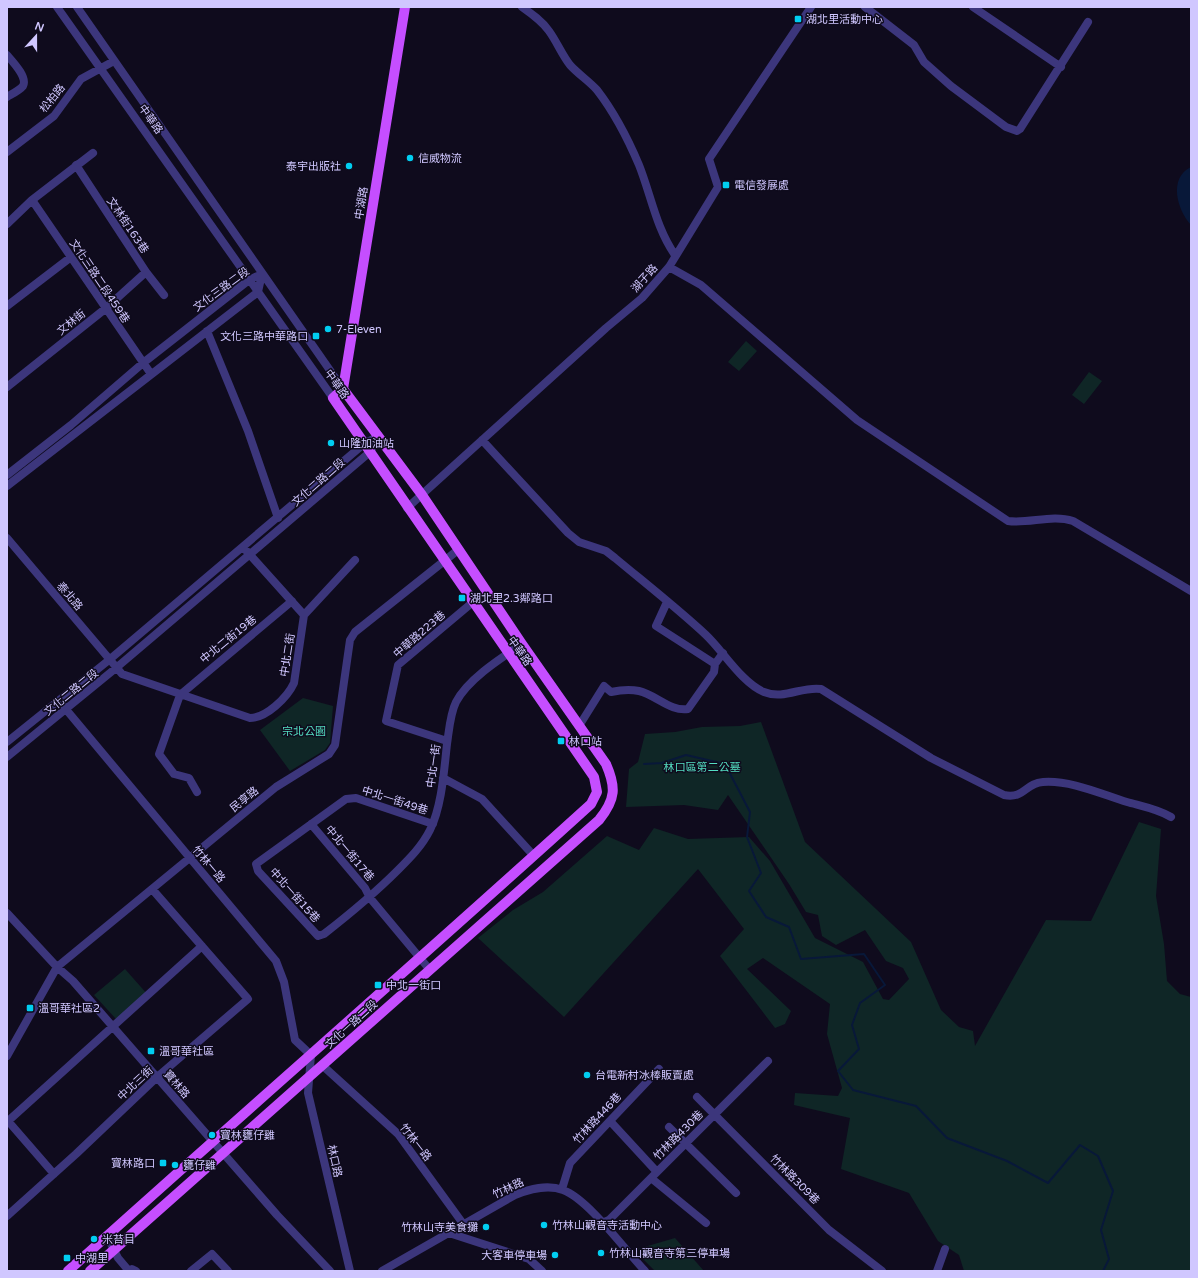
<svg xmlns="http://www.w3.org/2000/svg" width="1198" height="1278" font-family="'Varela Round','Noto Sans TC',sans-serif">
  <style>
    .green { fill: #0f2626 }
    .water { fill: #081839 }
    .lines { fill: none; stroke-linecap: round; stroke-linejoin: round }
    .stream { stroke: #081839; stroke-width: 2 }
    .minor { stroke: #3c367c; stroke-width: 8 }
    .major { stroke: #c54eff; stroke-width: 10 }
    .poi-dot { fill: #01cef1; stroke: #0f0b1d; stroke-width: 1.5 }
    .labels { text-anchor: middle; stroke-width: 3; stroke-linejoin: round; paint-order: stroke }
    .poi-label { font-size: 11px; fill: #d0c7ff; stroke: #0f0b1d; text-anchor: start }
    .street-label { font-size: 11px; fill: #d0c7ff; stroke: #0f0b1d }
    .park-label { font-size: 11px; fill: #54dec2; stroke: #0f0b1d }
  </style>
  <rect width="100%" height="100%" fill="#0f0b1d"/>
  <!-- green -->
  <path class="green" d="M746 341 757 351 739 371 728 362Z
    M1089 372 1102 381 1084 404 1072 395Z
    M303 698 333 706 330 743 325 750 290 771 260 730Z
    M761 722 805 842 911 942 941 1010 959 1027 973 1031 975 1046 1046 920 1091 921 1139 822 1161 829 1156 896 1164 944 1167 981 1180 994 1191 997V1271H964L959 1255 938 1241 909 1193 841 1169 850 1118 794 1105 795 1093 838 1096 842 1088 827 1034 830 1004 763 958 747 969 791 1011 785 1024 775 1028 720 956 744 929 698 869 564 1017 478 938 513 910 543 892 607 836 639 850 654 828 688 839 749 837 770 861 815 938 863 962 883 999 889 1000 909 979 903 968 886 961 865 930 836 945 822 936 818 915 806 912 789 884 728 795 718 810 684 805 626 807 629 769 638 762 645 734 675 732 702 727 740 726Z
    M125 969 148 995 116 1019 94 995Z
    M675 1238 704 1271H655L634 1250Z"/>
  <!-- water -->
  <path class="water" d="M1191 167V225C1177 210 1168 178 1191 167Z"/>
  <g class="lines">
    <!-- stream -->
    <path class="stream" d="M644 764 662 763 686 755 725 764 750 812 747 837 761 873 749 891 766 917 789 927 801 959 864 954 885 985 860 1003 852 1025 859 1049 838 1071 853 1090 916 1106 947 1138 1007 1161 1048 1183 1080 1145 1098 1156 1113 1191 1101 1230 1109 1259 1103 1271"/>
    <!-- minor -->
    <path class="minor" d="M57 7 333 398
      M77 7 343 389
      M522 7C532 14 542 21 549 31 557 42 562 55 570 65 578 74 589 81 597 90 614 112 628 139 639 165 651 195 656 228 675 255
      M865 7 914 45 924 62 951 86 1006 127 1017 131 1020 129 1088 22
      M973 7 1061 67
      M7 55C12 61 28 77 23 86 20 90 12 94 7 97
      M7 152 54 116 81 79 114 61
      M76 165 146 272 164 295
      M32 200 151 374
      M7 224 32 200 93 153
      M669 267 701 285 857 420 1008 521C1029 524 1052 514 1073 521L1191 591
      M7 306 71 257
      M207 331 248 431 278 518
      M7 387 105 309 146 272
      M482 440 568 533 579 542 606 551 615 558C645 583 677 608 706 635 723 651 742 683 764 692 784 700 802 686 821 689L931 758 1004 795C1025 799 1025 783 1043 782 1071 780 1101 794 1127 802 1141 806 1158 809 1171 817
      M7 475 71 425 143 363 249 280 262 274
      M7 486 258 292 262 274
      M407 508 606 328 642 298 669 267 718 187 709 159 811 7
      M7 538 122 674 250 718C266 718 287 698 294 683L304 615 243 547
      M667 602 656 626 715 664 723 653
      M304 615 355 560
      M59 701 276 961 284 982 295 1040 311 1055 308 1093 350 1271
      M579 726 604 686 611 692C620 690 630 689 639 691 656 695 671 712 688 709L714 672 715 664
      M447 741 386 721 398 665 473 602
      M7 742 109 660 365 443 379 436
      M7 757 116 668 370 452 379 436
      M443 778 482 799 534 856
      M197 792 189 778 174 774 159 754 180 695 292 601
      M311 824 365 888 370 898 430 970
      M433 824 356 798 346 799 256 864 258 871 318 936 324 934C351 913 374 894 398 870 410 858 422 846 430 830 442 806 444 770 447 744 449 731 450 714 456 702 468 679 501 658 522 644
      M7 913 57 967 73 981 277 1215 330 1271
      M7 1056 57 967 276 787 329 754 335 745 350 640 355 632 458 550
      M323 1066 398 1134 464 1225
      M697 1097 829 1230 882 1271
      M8 1121 54 1174
      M610 1121 657 1172
      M7 1122 202 946
      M669 1127 736 1193
      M651 1178 706 1223
      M562 1189 570 1163 659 1069
      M7 1216 76 1154 156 1078 248 999 152 889
      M602 1223 609 1220 768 1061
      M449 1233 529 1259 542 1271
      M107 1236 118 1258 129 1271 132 1269 136 1271
      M191 1271 212 1254 228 1271
      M382 1271 515 1195C530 1189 547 1184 563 1190 588 1199 625 1250 645 1271
      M937 1271 945 1249"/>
    <!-- major -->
    <path class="major" d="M68 1271C241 1115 418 961 591 804L597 792 594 777 333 398 343 389 405 7
      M90 1271 599 820C616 799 616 787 606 764L522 644 422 495 343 389"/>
  </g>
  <!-- markers -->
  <g class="poi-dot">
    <rect x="794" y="15" width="8" height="8" rx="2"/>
    <circle cx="410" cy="158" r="4"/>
    <circle cx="349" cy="166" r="4"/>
    <rect x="722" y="181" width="8" height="8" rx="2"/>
    <circle cx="328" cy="329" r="4"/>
    <rect x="312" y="332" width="8" height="8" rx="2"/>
    <circle cx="331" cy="443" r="4"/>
    <rect x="458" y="594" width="8" height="8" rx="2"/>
    <rect x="557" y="737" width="8" height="8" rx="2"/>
    <rect x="374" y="981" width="8" height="8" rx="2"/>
    <rect x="26" y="1004" width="8" height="8" rx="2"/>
    <rect x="147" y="1047" width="8" height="8" rx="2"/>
    <circle cx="587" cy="1075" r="4"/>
    <circle cx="212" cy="1135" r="4"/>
    <rect x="159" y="1159" width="8" height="8" rx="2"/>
    <circle cx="175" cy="1165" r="4"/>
    <circle cx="544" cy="1225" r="4"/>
    <circle cx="486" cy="1227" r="4"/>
    <circle cx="94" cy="1239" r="4"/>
    <circle cx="601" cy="1253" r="4"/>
    <circle cx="555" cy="1255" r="4"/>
    <rect x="63" y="1254" width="8" height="8" rx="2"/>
  </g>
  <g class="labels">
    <!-- poi labels -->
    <g class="poi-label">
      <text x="806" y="23">湖北里活動中心</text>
      <text x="418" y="162">信威物流</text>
      <text x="341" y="170" text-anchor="end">泰宇出版社</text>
      <text x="734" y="189">電信發展處</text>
      <text x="336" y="333">7-Eleven</text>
      <text x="308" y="340" text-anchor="end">文化三路中華路口</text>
      <text x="339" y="447">山隆加油站</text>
      <text x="470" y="602">湖北里2.3鄰路口</text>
      <text x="569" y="745">林口站</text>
      <text x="386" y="989">中北一街口</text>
      <text x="38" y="1012">溫哥華社區2</text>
      <text x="159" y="1055">溫哥華社區</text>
      <text x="595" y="1079">台電新村冰棒販賣處</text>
      <text x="220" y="1139">寶林甕仔雞</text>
      <text x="155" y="1167" text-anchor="end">寶林路口</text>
      <text x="183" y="1169">甕仔雞</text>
      <text x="552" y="1229">竹林山觀音寺活動中心</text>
      <text x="478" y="1231" text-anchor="end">竹林山寺美食攤</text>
      <text x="102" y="1243">米苔目</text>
      <text x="609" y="1257">竹林山觀音寺第三停車場</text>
      <text x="547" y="1259" text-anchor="end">大客車停車場</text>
      <text x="75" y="1262">中湖里</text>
    </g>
    <!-- street labels -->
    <g class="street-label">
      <text transform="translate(52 98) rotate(-51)" y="4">松柏路</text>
      <text transform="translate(151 119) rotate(55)" y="4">中華路</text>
      <text transform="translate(361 203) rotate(-81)" y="4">中湖路</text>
      <text transform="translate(128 225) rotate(56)" y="4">文林街163巷</text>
      <text transform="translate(644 278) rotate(-48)" y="4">湖子路</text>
      <text transform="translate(100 281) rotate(56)" y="4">文化三路二段459巷</text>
      <text transform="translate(221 289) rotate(-36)" y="4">文化三路二段</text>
      <text transform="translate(71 322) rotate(-39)" y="4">文林街</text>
      <text transform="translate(337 384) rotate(55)" y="4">中華路</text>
      <text transform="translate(318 482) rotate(-41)" y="4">文化二路二段</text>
      <text transform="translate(70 596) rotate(50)" y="4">泰北路</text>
      <text transform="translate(419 634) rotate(-41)" y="4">中華路223巷</text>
      <text transform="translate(228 639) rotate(-39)" y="4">中北二街19巷</text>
      <text transform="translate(520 651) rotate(55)" y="4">中華路</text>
      <text transform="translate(287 655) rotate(-81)" y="4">中北二街</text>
      <text transform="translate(71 692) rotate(-39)" y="4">文化二路二段</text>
      <text transform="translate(433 766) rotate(-82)" y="4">中北一街</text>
      <text transform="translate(244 799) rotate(-39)" y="4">民享路</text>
      <text transform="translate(395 800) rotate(18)" y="4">中北一街49巷</text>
      <text transform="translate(350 853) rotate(50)" y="4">中北一街17巷</text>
      <text transform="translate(209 864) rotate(50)" y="4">竹林一路</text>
      <text transform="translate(295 895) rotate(48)" y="4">中北一街15巷</text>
      <text transform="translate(351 1024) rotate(-42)" y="4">文化一路二段</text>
      <text transform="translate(135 1083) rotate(-43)" y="4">中北三街</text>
      <text transform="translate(177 1084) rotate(49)" y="4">寶林路</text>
      <text transform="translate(597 1118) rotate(-47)" y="4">竹林路446巷</text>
      <text transform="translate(678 1135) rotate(-45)" y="4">竹林路430巷</text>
      <text transform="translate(416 1142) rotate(52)" y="4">竹林一路</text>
      <text transform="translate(335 1161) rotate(77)" y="4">林口路</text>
      <text transform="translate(795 1179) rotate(45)" y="4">竹林路309巷</text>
      <text transform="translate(508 1188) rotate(-25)" y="4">竹林路</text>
    </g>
    <!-- park labels -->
    <g class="park-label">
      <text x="304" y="735">宗北公園</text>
      <text x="702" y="771">林口區第二公墓</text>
    </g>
  </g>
  <!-- border -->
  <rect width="1198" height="1278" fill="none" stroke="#d0c7ff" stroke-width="16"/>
  <!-- north arrow -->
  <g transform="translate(36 36) rotate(21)" stroke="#0f0b1d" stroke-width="3" paint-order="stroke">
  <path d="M0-3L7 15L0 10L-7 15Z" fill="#d0c7ff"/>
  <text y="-6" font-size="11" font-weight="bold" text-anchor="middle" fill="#d0c7ff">N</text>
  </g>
</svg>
